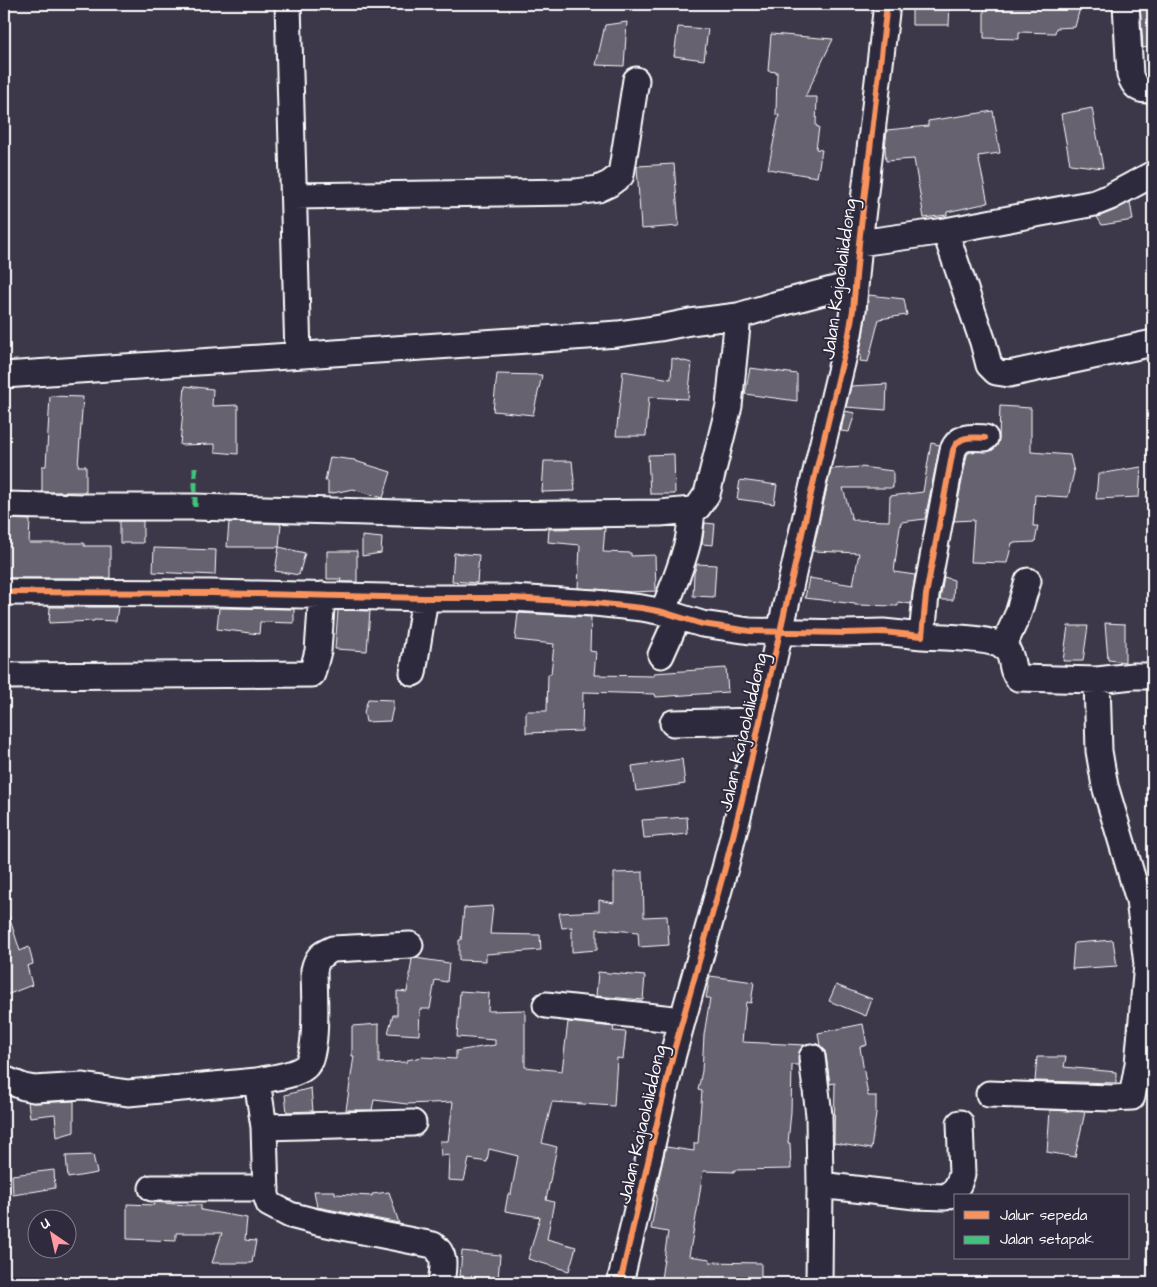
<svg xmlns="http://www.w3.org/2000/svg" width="1157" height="1287" font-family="'Architects Daughter',sans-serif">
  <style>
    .building { fill: #666270; stroke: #fff }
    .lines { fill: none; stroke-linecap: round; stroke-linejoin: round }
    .minor-casing { stroke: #fff; stroke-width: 29 }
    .minor { stroke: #2f2a3d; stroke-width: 25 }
    .quiet { stroke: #40c37c; stroke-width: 5; stroke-dasharray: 10 5; stroke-linecap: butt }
    .cycleway-casing { stroke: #2f2a3d; stroke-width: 9 }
    .cycleway { stroke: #f8935d; stroke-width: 6 }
    .labels { text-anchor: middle; stroke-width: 4; stroke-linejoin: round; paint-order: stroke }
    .street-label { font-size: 19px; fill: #fff; stroke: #2f2a3d }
  </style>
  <rect width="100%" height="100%" fill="#3c3749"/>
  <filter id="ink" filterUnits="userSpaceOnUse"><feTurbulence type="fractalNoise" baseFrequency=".02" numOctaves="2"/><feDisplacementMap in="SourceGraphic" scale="10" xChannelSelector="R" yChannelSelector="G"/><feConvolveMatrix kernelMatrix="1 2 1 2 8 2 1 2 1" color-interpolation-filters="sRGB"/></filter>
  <g filter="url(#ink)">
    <!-- building -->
    <path class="building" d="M912 4H950L949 25H912Z
      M984 4H1081L1075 27 1056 28 1055 33 1019 32V39L984 38Z
      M1140 4H1153V46L1143 48Z
      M627 22 624 66 596 65 605 25Z
      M678 27 708 29 704 60 674 56Z
      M771 34 833 39 805 97H817L816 126 819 127 816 149 822 150 817 177 768 169 779 115H776L777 72 768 71Z
      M1092 108 1103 168 1070 164 1061 114Z
      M993 111 1000 153 978 156 988 203 947 212V215L924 218 914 159 886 161 885 148 887 130 928 126V121Z
      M674 164 679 226 641 229 637 166Z
      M1130 202 1133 220 1102 225 1097 217 1115 210Z
      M869 295 904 299 907 315 879 319 868 362 860 361 861 355H859L863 336Z
      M672 358 692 363 688 399 649 397 646 436H616L623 371 671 379Z
      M750 368 797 374V401L745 394Z
      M497 374 542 375 533 415 493 411Z
      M887 384 886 410 846 407 851 386Z
      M185 386 213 389 212 406 238 405V454L215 452V444L180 445Z
      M50 396 83 397 78 466H86V492H42V466H46Z
      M1000 406 1031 408V452L1070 455 1074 472 1068 497 1035 495 1033 526H1038L1035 542 1012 543 1007 563 971 562 974 520 954 521 967 455 970 452 991 451 997 446 999 439Z
      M845 411 855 413 849 432 841 431Z
      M931 443 940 445 925 519 901 522 898 540 894 572 915 575 911 604 898 602V606L855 605V604L805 598 809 578 853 585 859 553 813 551 831 469 861 467 893 471V488H843L852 520 889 521 890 496 923 492Z
      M674 454 675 494H650L648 455Z
      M330 457 355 460V461L391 472 383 498 353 489 328 494V481H325Z
      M544 461H572L575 491 542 492Z
      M1141 467 1139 497 1096 499 1098 474Z
      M740 480 777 485 774 504 737 499Z
      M4 519 30 520 29 543H84V546H110V578H4Z
      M120 521H143V543H120Z
      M229 522 281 524 279 547H227Z
      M705 523 715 524 713 545 702 544Z
      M605 528 603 552 631 553V556L655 555 656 591 631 592 578 588 580 545 548 542 549 529Z
      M362 536 382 538 381 553 362 556Z
      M279 547 305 553 299 575 275 571Z
      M154 548 216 550 215 575 153 572Z
      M327 551H357V582H340L341 579H327Z
      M454 553 479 555 477 583 452 581Z
      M697 564 716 565 714 597 693 596 694 573Z
      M944 577 954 580 953 600H940Z
      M50 607H118L116 621 94 620V621L49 623Z
      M219 608 294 609V623L260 622 259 634 217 629Z
      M338 610 370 611 367 651 335 649Z
      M518 613 591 617 590 651 596 652 594 675 654 676V673L726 668 728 692 656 697 655 694 583 692 582 731 526 733V711H547L548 674H551L554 644 515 640Z
      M1105 623 1125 624V662L1108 660Z
      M1068 626H1088L1083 661H1063Z
      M368 699 393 700V708L390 721 366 722 364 712Z
      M682 759 685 784 636 791 632 766Z
      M687 817 688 834 644 838 642 820Z
      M643 872 644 917 667 916 669 945 639 947 638 932 597 929V950L572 952V927L562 928 559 913 599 911V900L614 903V873Z
      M493 906 490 934 540 935 541 950 486 954V961L459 960V940H461L464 908Z
      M7 910 20 951 29 947 33 964 27 966 32 985 4 996V911Z
      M1113 940 1117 966 1072 969 1074 943Z
      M415 958 449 963 447 982 435 980 430 1009H420L419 1035 388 1033 393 1015H397V991L407 992 412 959Z
      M598 972 645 976 643 1000 596 996Z
      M710 976 754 982 751 1003 746 1002 742 1042 805 1045 799 1052 798 1065H792L791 1112 788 1143H790L791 1169 734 1170V1172L703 1171 697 1211 689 1256 710 1259V1262L761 1263V1282L707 1277 706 1283H684L661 1279 668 1232 651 1229 657 1195H655L666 1147 694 1151V1143H698L702 1091 698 1090 702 1071 704 1035 710 998H706Z
      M836 985 872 999 866 1016 829 1001Z
      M460 991 489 993 488 1011 525 1010V1067L562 1071 568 1022 614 1027 613 1031 626 1032 623 1059 617 1058 614 1106 552 1102 542 1143 557 1147 546 1200 554 1202 547 1239 576 1247 569 1271 528 1259 540 1217 505 1211 508 1194H511L518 1156 489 1149 487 1162 469 1159 464 1181 448 1180 449 1155 441 1156 440 1141H448L453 1102 407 1104 374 1100 372 1110H346L354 1056H352V1026L379 1024V1063L407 1062V1060L422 1057 456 1059V1051L495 1045V1040L457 1037Z
      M863 1024 867 1045 860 1047 868 1096H876V1114L871 1149 834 1143 835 1083 830 1084 826 1055 824 1049 820 1046 818 1033Z
      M1037 1057H1066L1064 1067 1116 1072V1083L1035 1081Z
      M311 1088 313 1111 287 1112 285 1095Z
      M74 1101V1132L57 1137 55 1114 30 1117 28 1102 35 1103Z
      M1050 1110 1085 1112 1075 1157 1047 1152Z
      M93 1155 97 1173 68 1178 66 1156Z
      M54 1170 55 1188 13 1195 12 1175Z
      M314 1191H335V1194L372 1196V1194L389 1192 399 1223 317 1207Z
      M154 1202 186 1205H201V1210L247 1218 245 1240 256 1241 252 1263H212L222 1233H176V1241L127 1239V1204L154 1205Z
      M462 1251 500 1255 498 1279 460 1276Z"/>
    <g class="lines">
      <!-- minor casing -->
      <g class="minor-casing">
        <path id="minor" d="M288 4 298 355
          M1126 4 1130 75C1134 87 1140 92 1153 89
          M294 196 576 192 598 189 609 184 621 175 636 80
          M945 231 983 342 989 365 996 372 1009 374 1153 343
          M859 243 945 231 1095 203 1110 197 1153 174
          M4 375 618 334 660 328 690 322 738 316 774 305 854 284
          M7 505 82 507H195L468 515 660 513 692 510 698 507 707 494 729 406 738 316
          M4 592 212 593 425 598H512L595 603 642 608 663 612 702 624 750 631 845 633 883 632 922 636 926 595 953 450C959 435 972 437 985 438
          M663 612C672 589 682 566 688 541 690 531 691 520 692 510
          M922 636C940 637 995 637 1006 649 1014 657 1010 670 1018 678L1097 680 1133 676H1153
          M1003 647 1018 614 1028 581
          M661 655 678 617
          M413 673 425 598
          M4 676 312 674 318 651 322 595
          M673 723 760 721
          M546 1005 682 1020
          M812 1057 819 1115 820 1185
          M4 1079 24 1087 34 1089 83 1086 128 1093 257 1081 264 1127 266 1195 269 1204 290 1215 317 1222 433 1245C447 1255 443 1268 441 1283
          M257 1081C271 1078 294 1076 305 1067 319 1057 314 988 314 970 317 957 321 954 333 949L410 945
          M989 1094 1112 1098 1132 1097 1138 1064 1147 964 1139 900 1105 786 1099 751 1097 680
          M264 1127 413 1123
          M152 1188H266
          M620 1283 673 1054 725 868 744 792 814 480 849 334 853 310 859 243 887 4
          M819 1283 820 1185 915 1196 945 1197 949 1195 955 1190 959 1183 962 1174 960 1123"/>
      </g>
      <!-- minor -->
      <use href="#minor" class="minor"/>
      <!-- quiet -->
      <path class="quiet" d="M4 505H7
        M195 507V466"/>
      <!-- cycleway casing -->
      <g class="cycleway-casing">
        <path id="cycleway" d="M4 592 212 593 425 598H512L595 603 642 608 663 612 702 624 750 631 845 633 883 632 922 636 926 595 953 450C959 435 972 437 985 438
          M620 1283 673 1054 725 868 744 792 814 480 849 334 853 310 859 243 887 4"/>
      </g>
      <!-- cycleway -->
      <use href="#cycleway" class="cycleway"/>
    </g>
  </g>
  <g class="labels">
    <!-- street labels -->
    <g class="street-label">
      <text transform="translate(838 279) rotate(-82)" y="7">Jalan Kajaolaliddong</text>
      <text transform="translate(742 732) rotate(-77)" y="7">Jalan Kajaolaliddong</text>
      <text transform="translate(641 1124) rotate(-77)" y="7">Jalan Kajaolaliddong</text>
    </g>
  </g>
  <!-- margin -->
  <rect width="1157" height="1287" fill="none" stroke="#2f2a3d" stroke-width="20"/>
  <rect x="10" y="10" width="1137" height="1267" fill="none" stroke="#fff" stroke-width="2" filter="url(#ink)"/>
  <!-- legend -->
  <rect x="954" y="1194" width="175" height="65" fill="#2f2a3d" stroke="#827f8b"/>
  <rect x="964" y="1211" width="25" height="8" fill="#f8935d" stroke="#827f8b"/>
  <text x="1000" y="1220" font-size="15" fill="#ffffff">Jalur sepeda</text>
  <rect x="964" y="1236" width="25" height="8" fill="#40c37c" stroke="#827f8b"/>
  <text x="1000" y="1244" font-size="15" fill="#ffffff">Jalan setapak</text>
  <!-- north arrow -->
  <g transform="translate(52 1234) rotate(326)"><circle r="24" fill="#2f2a3d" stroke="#827f8b"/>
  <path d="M0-4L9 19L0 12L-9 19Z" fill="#ff9aa2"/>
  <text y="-8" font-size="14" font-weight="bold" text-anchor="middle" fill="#ffffff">U</text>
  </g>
</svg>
